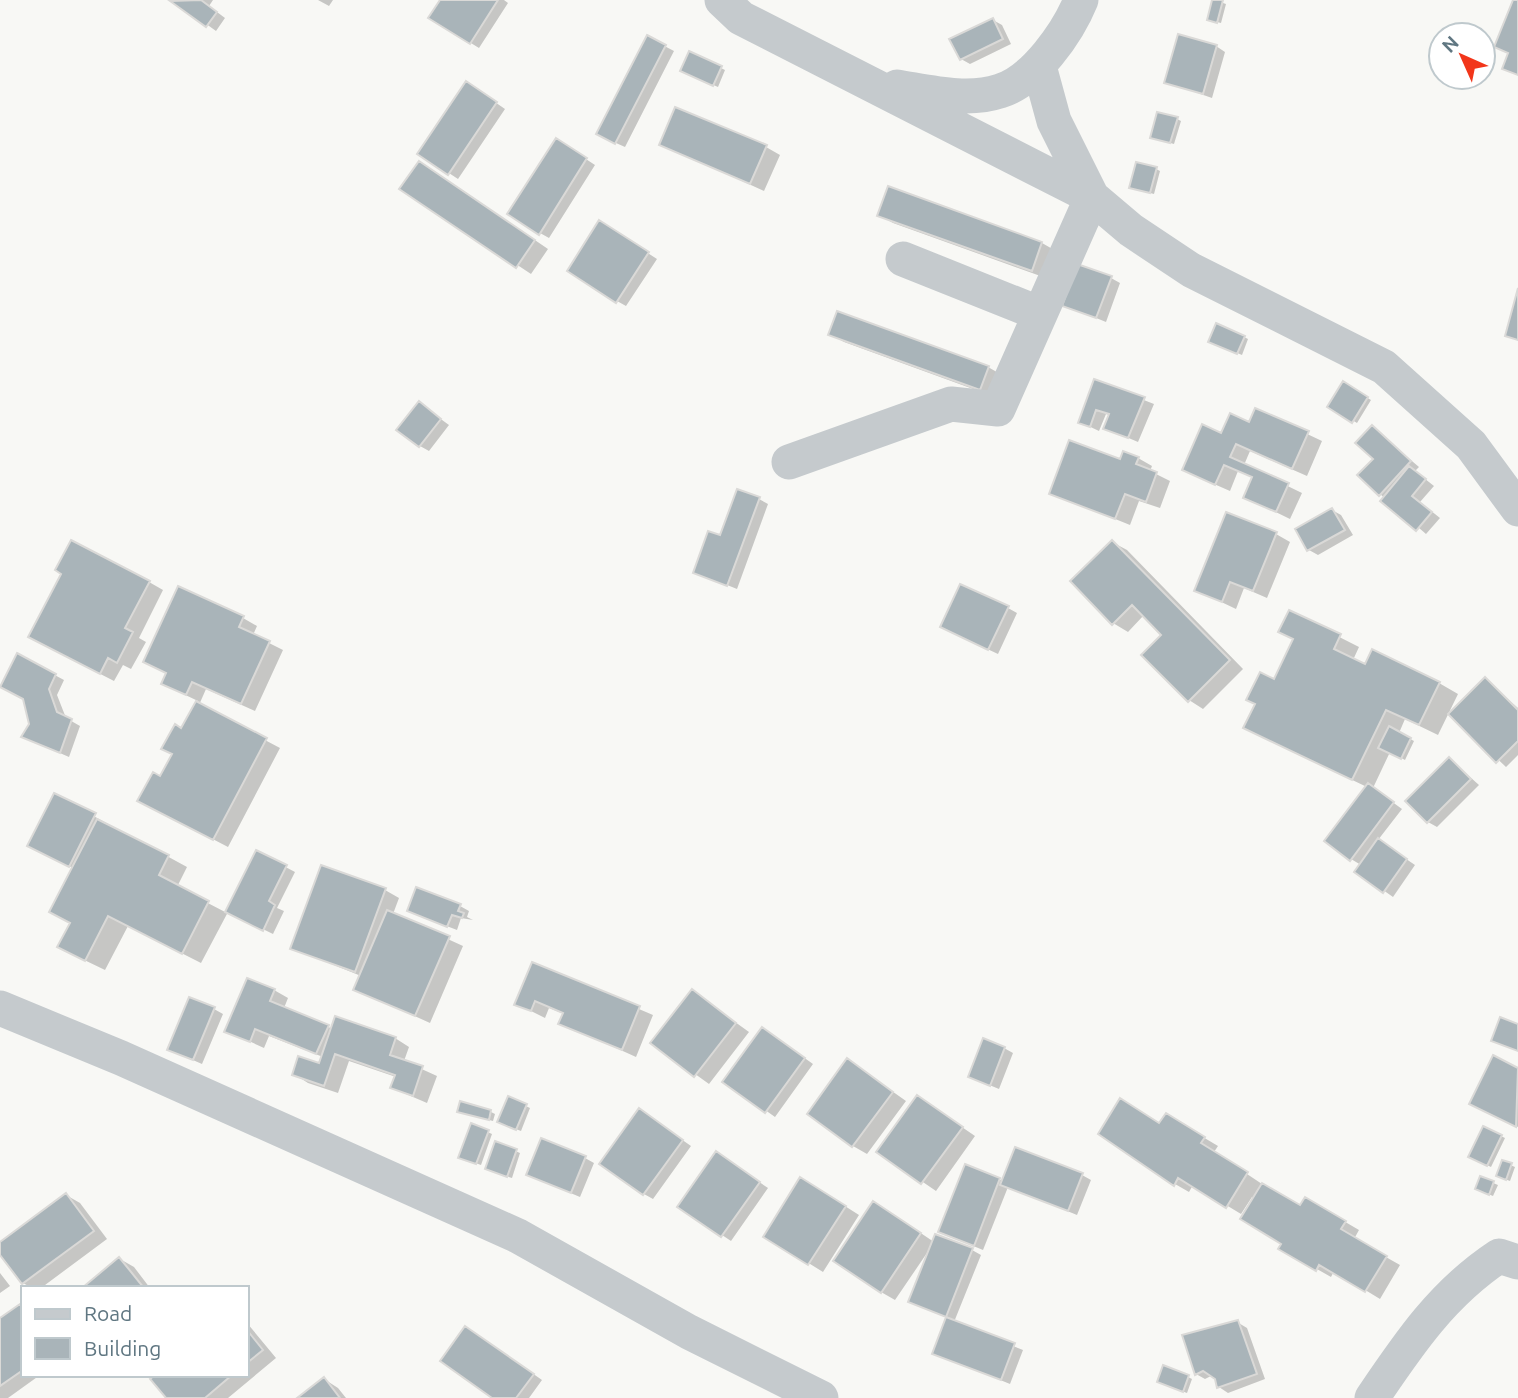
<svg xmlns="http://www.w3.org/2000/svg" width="1518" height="1398" font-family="Ubuntu,sans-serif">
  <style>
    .shadow { fill: #0003 }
    .building { fill: #a9b4b9; stroke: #dad9d7; stroke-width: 2 }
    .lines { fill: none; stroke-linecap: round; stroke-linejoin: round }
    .minor { stroke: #c5cacd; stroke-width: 35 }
  </style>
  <rect width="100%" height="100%" fill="#f8f8f5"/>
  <!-- shadow -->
  <path class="shadow" d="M173 0H213L209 6 225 18 216 31Z
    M318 0H333L329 6Z
    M442 0H504L508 3 479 48 430 18Z
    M1214 0 1226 4 1221 23 1213 21Z
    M993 20 1002 25 1011 44 970 64 961 59Z
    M647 37 674 51 625 147 607 139Z
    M1216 46 1225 52 1212 98 1166 82Z
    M690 53 725 70 718 87 686 73Z
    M476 89 505 109 458 179 420 154Z
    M1177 119 1181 121 1174 144 1156 139Z
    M661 144 766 147 780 155 764 191Z
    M566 146 595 165 549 238 540 233Z
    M1156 169 1160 171 1154 194 1135 189Z
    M433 171 548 249 531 274 402 188Z
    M889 188 1042 243 1056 251 1046 278 893 223 879 215Z
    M609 228 657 259 626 306 617 301Z
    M1111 278 1120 283 1106 322 1064 305Z
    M830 334 988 367 1002 375 995 397 844 342Z
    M1244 337 1248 339 1242 355 1214 343Z
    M1095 381 1154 404 1138 442 1105 428 1110 415 1106 414 1099 431 1080 422Z
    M1344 384 1371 400 1357 423 1329 406Z
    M420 404 449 425 429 451 420 446Z
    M1256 410 1322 441 1307 476 1250 451 1244 465 1302 493 1290 519 1245 497 1254 478 1238 471 1230 491 1198 477 1222 435 1249 424Z
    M1372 427 1419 467 1415 471 1434 486 1420 502 1440 518 1426 534 1380 494Z
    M1138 458 1152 466 1150 471 1170 481 1160 508 1139 501 1130 525 1051 493 1121 462Z
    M759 499 768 504 737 589 695 572 721 537Z
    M1332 510 1341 515 1353 535 1318 555 1309 550Z
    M1276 534 1290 542 1267 598 1244 588 1236 609 1196 590Z
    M1112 542 1127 550 1243 669 1203 709 1189 700 1164 635 1144 615 1128 632 1113 623Z
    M149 582 163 590 139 638 146 642 131 669 123 665 114 681 44 645Z
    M1008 608 1017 613 998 654 951 632Z
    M1290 612 1359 647 1353 660 1366 666 1439 683 1458 694 1438 735 1405 719 1399 733 1414 741 1405 760 1390 752 1373 788 1402 809 1378 840 1415 865 1393 897 1356 871 1361 865 1351 859 1367 787 1264 738 1275 681 1295 639Z
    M243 618 257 626 253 635 283 650 255 711 206 689 199 705 280 748 228 847 153 808 161 778 198 701 177 691 168 674 145 662Z
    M17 655 64 680 57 695 66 718 80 726 69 757 23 737 31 724Z
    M1486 680 1518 708V755L1506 767 1450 714Z
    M1450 759 1479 785 1437 827 1428 822Z
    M55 795 187 867 177 887 227 913 257 852 295 872 277 908 284 911 273 934 228 912 201 963 128 926 105 970 78 957 71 923 73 868 38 850Z
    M385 890 399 898 393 914 463 946 430 1023 355 989 361 976 292 948Z
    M460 906 469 911 467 917 473 920 461 918 457 930 418 915Z
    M533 964 653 1015 636 1057 561 1023 564 1014 549 1008 545 1018 517 1004Z
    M274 990 288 998 284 1008 333 1029 395 1038 409 1047 404 1061 437 1076 427 1103 392 1088 396 1077 349 1061 338 1093 308 1083 294 1074 320 1065 323 1057 269 1036 264 1048 227 1031Z
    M692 991 749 1032 709 1084 652 1043Z
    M214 1009 223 1014 202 1064 179 1054Z
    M771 1034 813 1064 775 1117 725 1081Z
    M1004 1048 1013 1053 999 1089 970 1077Z
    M1493 1058 1518 1070V1127L1480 1108Z
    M848 1060 906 1101 867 1154 853 1146Z
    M918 1097 975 1136 936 1191 879 1152Z
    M509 1098 530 1108 521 1131 503 1124Z
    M461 1103 491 1112 495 1114 493 1121 463 1113Z
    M1166 1115 1218 1146 1214 1152 1262 1184 1301 1207 1306 1199 1359 1230 1354 1239 1400 1265 1380 1299 1334 1271 1331 1277 1280 1248 1283 1243 1252 1197 1241 1214 1193 1185 1189 1192 1175 1184 1160 1125Z
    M648 1116 691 1146 653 1199 644 1194Z
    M472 1125 492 1134 481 1165 464 1159Z
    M1484 1128 1505 1138 1491 1167 1470 1157Z
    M496 1143 520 1153 512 1178 491 1171Z
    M585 1158 594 1163 580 1197 537 1179Z
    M725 1159 768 1188 731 1241 680 1207Z
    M1503 1162 1515 1167 1510 1181 1502 1178Z
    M966 1166 1003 1181 1082 1175 1091 1180 1077 1215 1008 1187 983 1250 949 1236Z
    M1481 1178 1498 1185 1493 1196 1481 1191Z
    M815 1187 859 1215 823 1272 765 1236Z
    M66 1195 80 1203 107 1239 41 1288H32L23 1283 0 1252V1244Z
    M888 1211 934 1242 972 1250 981 1255 954 1322 1023 1350 1010 1384 934 1353 948 1317 920 1306 929 1250 895 1300 881 1292Z
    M120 1259 134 1267 150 1288H85Z
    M0 1273 10 1286 0 1293Z
    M23 1307V1375H40L8 1398H0V1320Z
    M1237 1322 1247 1328 1265 1379 1228 1393 1219 1387 1217 1378 1213 1375 1205 1379 1196 1374Z
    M247 1323 276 1358 228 1398H168L157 1375H247Z
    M475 1333 542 1380 529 1398H495Z
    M1188 1377 1192 1379 1187 1393 1163 1384Z
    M324 1379 338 1388 346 1398H300Z"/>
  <!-- building -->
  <path class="building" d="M201 0 217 12 206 27 170 1Z
    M440 0H498L470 44 428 18Z
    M1212 0H1223L1217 23 1207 20Z
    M1513 0H1518V75L1502 69 1508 53 1494 47Z
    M993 18 1003 39 960 60 949 39Z
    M1178 34 1217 45 1203 94 1164 83Z
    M647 35 666 45 615 144 596 134Z
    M689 51 722 66 713 86 680 71Z
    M466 81 497 102 448 175 417 154Z
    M675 107 767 145 750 184 659 145Z
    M1157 112 1178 117 1170 143 1150 138Z
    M556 138 587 158 539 235 507 214Z
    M419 161 535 240 516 268 399 189Z
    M1136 162 1157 167 1150 193 1129 188Z
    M888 186 1042 242 1032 271 877 216Z
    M599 220 649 252 616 303 567 271Z
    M1077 264 1112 276 1096 318 1062 306Z
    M1518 288V340L1505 336Z
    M837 311 989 366 980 390 828 335Z
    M1216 323 1245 336 1237 354 1208 342Z
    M1094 379 1145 397 1128 438 1103 429 1109 414 1096 410 1090 427 1078 423Z
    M1343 381 1368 397 1352 423 1327 407Z
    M419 401 441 419 419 447 396 430Z
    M1255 408 1309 431 1292 469 1236 444 1230 457 1289 483 1276 512 1243 498 1252 477 1224 465 1215 485 1182 470 1202 424 1221 433 1230 413 1249 422Z
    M1372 425 1411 461 1379 496 1357 475 1373 459 1355 443Z
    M1069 440 1120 459 1123 451 1139 457 1136 464 1157 472 1146 502 1125 494 1115 519 1049 494Z
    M1409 466 1426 479 1412 496 1432 512 1416 531 1380 501Z
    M737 489 760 497 727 586 693 573 708 531 720 535Z
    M1332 508 1345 530 1307 551 1295 529Z
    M1226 512 1277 532 1253 591 1230 582 1222 602 1194 591Z
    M71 540 150 581 125 628 133 632 117 663 108 658 100 674 28 637 61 574 55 570Z
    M1112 540 1230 660 1188 702 1141 655 1161 635 1132 605 1112 625 1070 581Z
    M960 584 1009 606 988 650 940 627Z
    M178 586 244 616 239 627 270 641 241 704 192 682 186 695 161 684 166 673 143 662Z
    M1289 610 1341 634 1334 649 1365 664 1372 649 1440 682 1419 725 1386 710 1352 780 1243 728 1255 704 1246 700 1260 672 1274 679 1293 639 1278 632Z
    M17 653 56 674 49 689 57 712 72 719 60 753 21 737 29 724 23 699 0 687Z
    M1485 677 1518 710V741L1496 763 1448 714Z
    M196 701 267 738 213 840 137 801 153 772 160 776 172 754 161 749 175 724 181 728Z
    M1389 726 1411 738 1401 759 1378 748Z
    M1449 757 1471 779 1427 823 1405 801Z
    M1368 783 1394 802 1350 861 1324 841Z
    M54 793 96 813 69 867 27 846Z
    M97 819 169 855 159 875 209 901 182 954 108 916 85 961 57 947 70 923 49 912Z
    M1378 838 1407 859 1383 893 1354 872Z
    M256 850 287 865 269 901 275 905 263 931 225 912Z
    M321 865 386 888 355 972 290 949Z
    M416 887 461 904 458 911 464 913 462 918 452 915 447 927 407 911Z
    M387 910 450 936 415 1016 353 990Z
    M532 962 640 1006 622 1050 558 1024 563 1013 535 1001 531 1011 514 1005Z
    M247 978 275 989 270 1001 329 1025 316 1054 255 1029 250 1042 224 1032Z
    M692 989 736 1023 694 1077 650 1043Z
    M189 997 215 1007 193 1060 167 1050Z
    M335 1016 396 1037 390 1055 423 1066 413 1096 390 1088 395 1075 335 1054 324 1086 292 1075 298 1056 319 1063Z
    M1500 1017 1518 1024V1051L1491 1041Z
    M762 1027 805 1058 765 1113 722 1082Z
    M983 1038 1005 1047 990 1086 968 1077Z
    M1493 1055 1518 1068 1516 1127 1469 1104Z
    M847 1058 893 1092 852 1147 807 1114Z
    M917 1095 963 1127 921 1184 876 1152Z
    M508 1096 527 1104 516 1130 497 1122Z
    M1120 1098 1159 1123 1166 1113 1205 1137 1201 1143 1248 1172 1226 1208 1178 1178 1174 1186 1098 1134Z
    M460 1101 491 1110 489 1120 457 1112Z
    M639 1108 683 1140 643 1195 599 1164Z
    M471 1123 489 1130 476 1164 458 1158Z
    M1483 1126 1502 1135 1487 1166 1468 1157Z
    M541 1138 586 1156 571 1193 526 1175Z
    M495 1141 517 1149 507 1177 485 1169Z
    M1015 1147 1083 1173 1068 1211 1000 1185Z
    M716 1151 760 1182 721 1237 677 1207Z
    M1502 1160 1512 1163 1506 1180 1496 1176Z
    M965 1164 1000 1178 974 1246 938 1232Z
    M1480 1176 1494 1181 1489 1195 1475 1189Z
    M800 1177 846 1206 808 1265 763 1237Z
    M1262 1183 1300 1205 1305 1197 1346 1221 1341 1229 1387 1256 1365 1292 1319 1265 1316 1271 1278 1249 1281 1244 1240 1219Z
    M66 1193 94 1231 22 1284 0 1255V1242Z
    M873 1201 921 1233 881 1293 833 1261Z
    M935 1234 973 1248 946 1317 908 1302Z
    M119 1257 144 1288H82Z
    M20 1304 23 1307V1370L0 1386V1318Z
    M946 1317 1015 1343 1001 1380 932 1354Z
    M1238 1320 1257 1374 1217 1388 1215 1379 1203 1371 1195 1375 1182 1335Z
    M465 1326 534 1374 516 1398H492L440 1361Z
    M247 1330 263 1350 247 1363Z
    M1163 1365 1189 1375 1183 1392 1157 1382Z
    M155 1375H232L205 1398H166L150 1379Z
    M324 1377 340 1398H297Z"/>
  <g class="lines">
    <!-- minor -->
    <path class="minor" d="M722 0 741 18 1092 197 1131 230 1191 270 1384 367 1471 445 1518 509
      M897 87C929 92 967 102 1000 91 1034 81 1068 32 1081 0
      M903 259 1038 313
      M789 462 951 404 998 409 1092 197 1054 121 1039 66
      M0 1008 121 1058 518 1236 689 1332 821 1398
      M1372 1398C1409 1343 1443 1293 1499 1256L1518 1262"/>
  </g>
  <!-- legend -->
  <rect x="21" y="1286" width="228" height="91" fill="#ffffff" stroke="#bfc9cd" stroke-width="2"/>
  <rect x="35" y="1309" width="35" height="10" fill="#c5cacd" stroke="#bfc9cd" stroke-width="2"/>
  <text x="84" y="1321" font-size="21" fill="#607782">Road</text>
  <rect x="35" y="1338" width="35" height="21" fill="#a9b4b9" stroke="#bfc9cd" stroke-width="2"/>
  <text x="84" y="1356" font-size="21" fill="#607782">Building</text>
  <!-- north arrow -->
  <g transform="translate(1462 56) rotate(315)"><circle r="33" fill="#ffffff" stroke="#bfc9cd" stroke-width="2"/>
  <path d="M0-5L12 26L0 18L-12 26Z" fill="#f2361a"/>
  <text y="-10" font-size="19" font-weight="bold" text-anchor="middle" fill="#607782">N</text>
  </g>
</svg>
